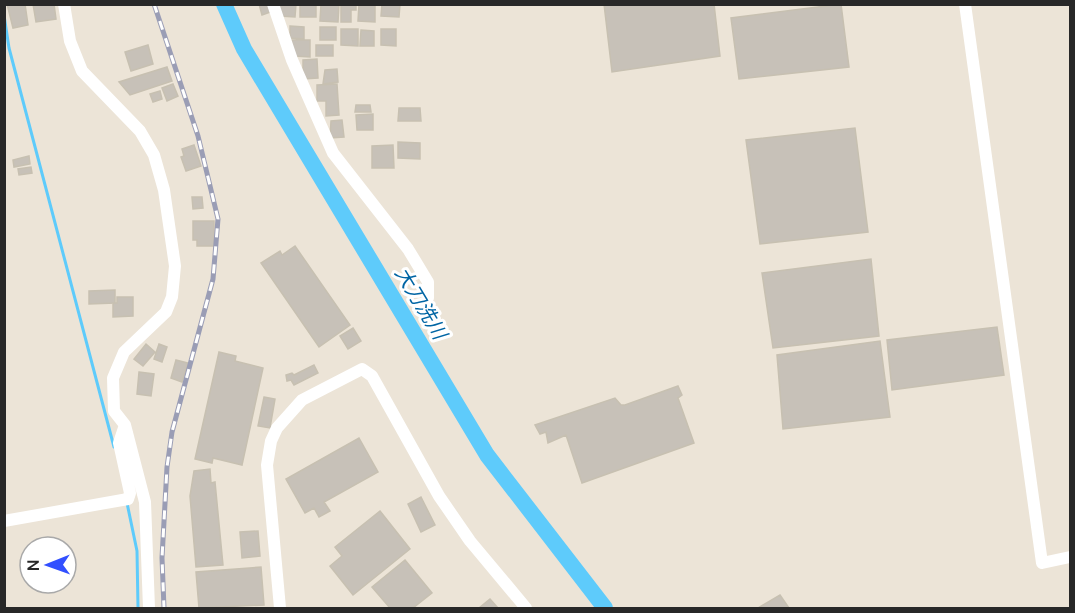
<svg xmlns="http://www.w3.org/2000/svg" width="1075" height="613" font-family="Manrope,'Noto Sans JP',sans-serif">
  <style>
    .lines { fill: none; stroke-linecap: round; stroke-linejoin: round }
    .stream { stroke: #5ecbfb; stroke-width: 3 }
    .river { stroke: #5ecbfb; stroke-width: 16 }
    .building { fill: #c7c1b8; stroke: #c7c0b1; stroke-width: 1.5 }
    .minor { stroke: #fff; stroke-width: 12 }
    .rail-casing { stroke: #9a9db5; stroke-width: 5 }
    .rail { stroke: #fff; stroke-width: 3; stroke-dasharray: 9; stroke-linecap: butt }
    .labels { text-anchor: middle; stroke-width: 6; stroke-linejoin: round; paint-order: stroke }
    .water-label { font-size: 20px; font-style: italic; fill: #0065a4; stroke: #fff }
  </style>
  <rect width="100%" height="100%" fill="#ece4d7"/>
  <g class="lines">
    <!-- stream -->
    <path class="stream" d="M4 15 9 48 114 447
      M127 503 137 551 138 608"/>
    <!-- river -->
    <path class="river" d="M224 4 244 49 487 455 605 608"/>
  </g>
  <!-- building -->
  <path class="building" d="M7 4H25L28 25 13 28Z
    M33 4H54L56 19 36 22Z
    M259 4H271L273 11 262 15Z
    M280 4H296L295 17 280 16Z
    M300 4H316V17H300Z
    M321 4H339L338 22 320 21Z
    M341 4H356V10H351V22H341Z
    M359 4H375V22L358 21Z
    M382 4H400L399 17 381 16Z
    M604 4H714L720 56 612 72Z
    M841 4 849 67 739 79 731 18Z
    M290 26 304 27V39L290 38Z
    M320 27H336V40H320Z
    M341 29H358V46L341 45Z
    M381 29H396V46L381 45Z
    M361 30 374 31V46H360Z
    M291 40H310V57L294 56Z
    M148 45 153 64 131 71 125 52Z
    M316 45H333V56H316Z
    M317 59 318 78 303 79V60Z
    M167 67 172 81 130 95 119 82Z
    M337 69 338 82 323 84 325 70Z
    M173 84 178 96 167 101 162 88Z
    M337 84 339 115 326 116V101H317V85Z
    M160 91 162 99 153 102 150 94Z
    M356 105H370L371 112H355Z
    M399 108H420L421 121H398Z
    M373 114V130H357L356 115Z
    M342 120 344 137 330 138 331 121Z
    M855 128 868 232 760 244 746 140Z
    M398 142 420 143V159L398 158Z
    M194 145 201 166 186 171 181 157 184 156 182 149Z
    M393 145 394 168H372V146Z
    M29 156 30 164 14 167 13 160Z
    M31 167 32 173 19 175 18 169Z
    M192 197H202L203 208 193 209Z
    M193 221H214V246H197V240H193Z
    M295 246 350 325 319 347 261 263 280 251 282 255Z
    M871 259 879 336 773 348 762 273Z
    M115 290V303L89 304V291Z
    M117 297H133V316L113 317V303H117Z
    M997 327 1004 375 892 390 887 340Z
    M353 328 361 341 348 349 340 336Z
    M880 341 890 417 783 429 777 355Z
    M146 344 155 352 143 366 134 359Z
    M159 344 167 347 162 362 154 359Z
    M219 352 236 356 235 361 263 368 242 465 213 458 212 463 195 459Z
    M176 360 188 363 182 382 171 378Z
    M314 365 318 373 294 385 291 380 287 381 286 375 292 373 294 375Z
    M139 372 154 374 151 396 137 394Z
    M678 386 682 395 678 398 694 443 582 483 566 435 548 443 546 432 540 434 535 425 615 398 621 405H625Z
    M264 397 275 399 270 428 258 426Z
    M359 438 378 472 324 502 330 511 319 517 314 508 305 513 286 479Z
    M210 469 211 483 215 482 223 565 196 567 190 496 194 471Z
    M421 497 435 525 421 532 408 504Z
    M380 511 410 549 353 595 330 566 342 556 335 547Z
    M258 531 260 556 242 558 240 532Z
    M405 560 432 593 413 608H390L372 587Z
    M261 567 264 605 199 608 196 572Z
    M780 595 789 608H758Z
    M490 599 498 608H479Z"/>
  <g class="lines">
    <!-- minor -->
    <path class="minor" d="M64 4 70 41 82 71 140 131 154 155 164 190 175 266 172 297 166 312 124 352 113 378 114 411 125 425 145 502 149 608
      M273 4 292 60 333 153 408 249 428 282V298
      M965 4 1042 563 1070 557
      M4 521 128 499 130 493 119 443 125 425
      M280 608 267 465 271 441 277 428 302 400 362 369 372 376 439 496 470 541 526 608"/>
    <!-- rail casing -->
    <g class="rail-casing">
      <path id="rail" d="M154 4 198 136 218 219 213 279 172 432 167 467 162 558 164 608"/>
    </g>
    <!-- rail -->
    <use href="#rail" class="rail"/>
  </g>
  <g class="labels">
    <!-- water labels -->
    <g class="water-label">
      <text transform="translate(421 303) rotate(59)" y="7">大刀洗川</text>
    </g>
  </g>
  <!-- border -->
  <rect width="1075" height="613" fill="none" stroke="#282828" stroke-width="12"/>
  <!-- north arrow -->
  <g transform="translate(48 565) rotate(269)"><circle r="28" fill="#ffffff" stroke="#a9a9a9" stroke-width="1.5"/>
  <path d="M0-4.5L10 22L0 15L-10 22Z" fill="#3250ff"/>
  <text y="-9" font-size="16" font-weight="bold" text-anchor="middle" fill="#282828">N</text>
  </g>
</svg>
